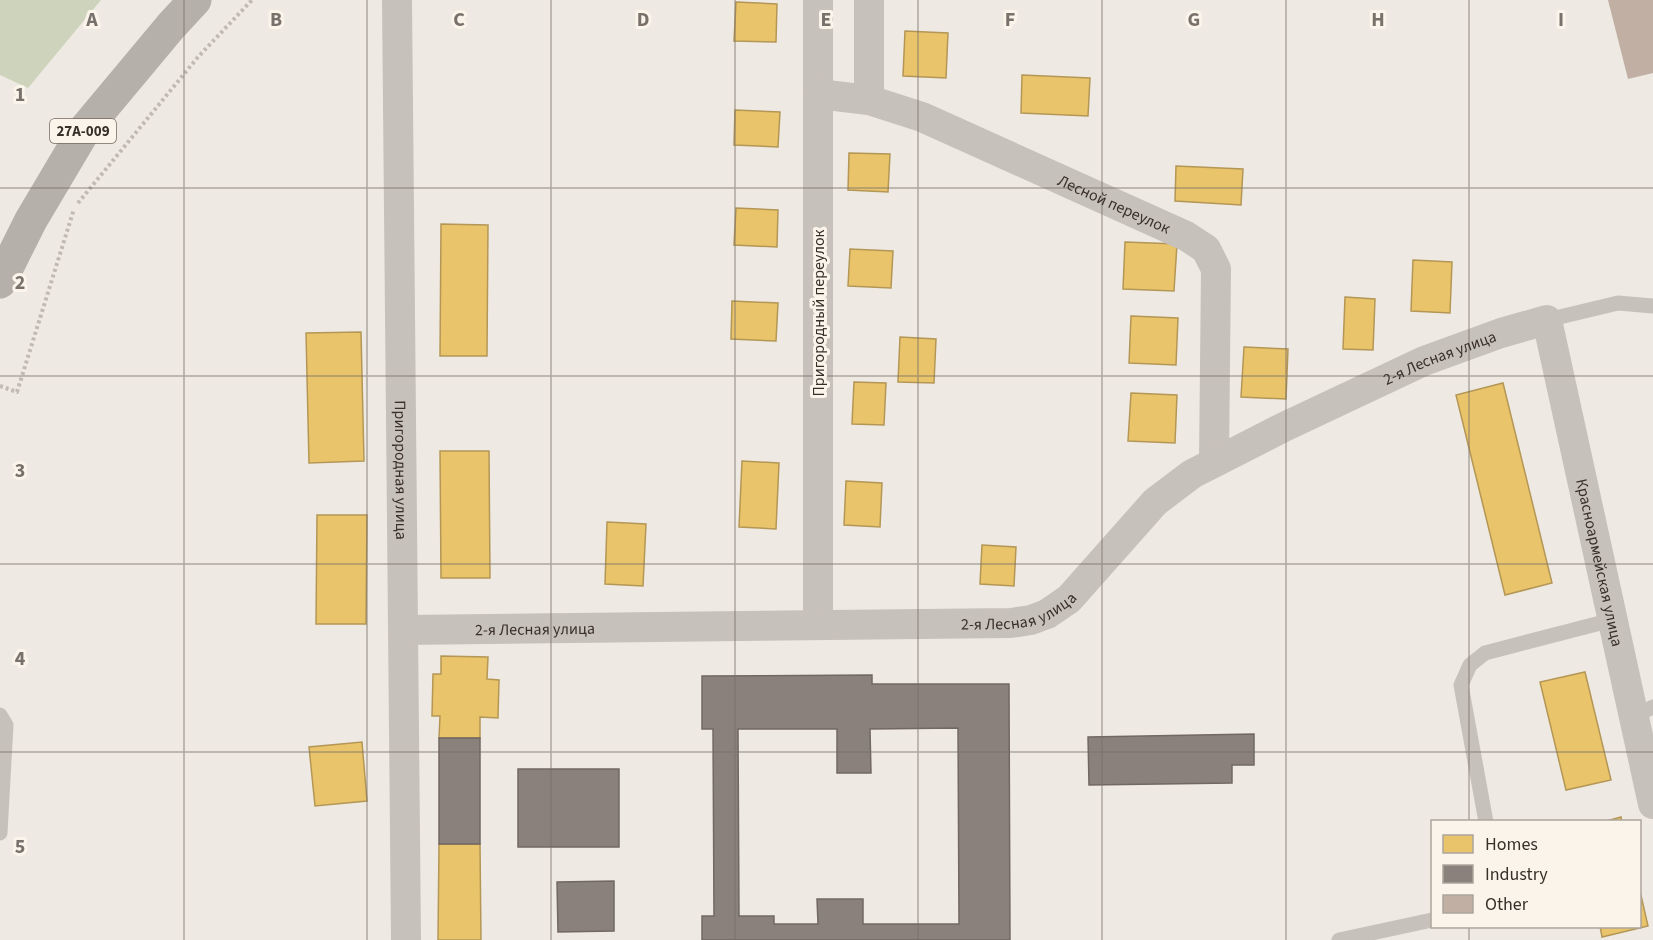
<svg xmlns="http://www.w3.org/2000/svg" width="1653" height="940" font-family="'Source Sans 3',sans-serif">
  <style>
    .green { fill: #ced4bc }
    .homes { fill: #e9c46a; stroke: #b49756; stroke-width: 1.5 }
    .industry { fill: #8a817c; stroke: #726863; stroke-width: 1.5; fill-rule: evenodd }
    .building { fill: #c1afa4 }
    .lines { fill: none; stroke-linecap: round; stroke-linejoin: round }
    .path { stroke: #c0bab3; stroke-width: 4; stroke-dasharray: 3 3; stroke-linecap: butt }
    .lane { stroke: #c7c1bb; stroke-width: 15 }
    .street { stroke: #c7c1bb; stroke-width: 30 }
    .primary { stroke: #b6b0aa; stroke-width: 33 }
    .grid { fill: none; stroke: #78706a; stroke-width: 1.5; stroke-opacity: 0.55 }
    .labels { text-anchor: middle; stroke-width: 6; stroke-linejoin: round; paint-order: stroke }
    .shield { fill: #faf4ea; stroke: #736a63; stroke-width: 1.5 }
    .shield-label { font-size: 15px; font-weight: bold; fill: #392f29 }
    .street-label { font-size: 16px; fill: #392f29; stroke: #faf4ea }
    .grid-label { font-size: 20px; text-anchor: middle; font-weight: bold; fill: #78706a; stroke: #faf4ea; stroke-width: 6; stroke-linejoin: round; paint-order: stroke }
  </style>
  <rect width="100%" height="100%" fill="#eeeae3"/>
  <!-- green -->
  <path class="green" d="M0 0H101L28 88 0 75Z"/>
  <!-- homes -->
  <path class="homes" d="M736 2 777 4 776 42 734 41Z
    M905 31 948 33 946 78 903 76Z
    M1022 75 1090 78 1088 116 1021 113Z
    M735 110 780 112 778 147 734 145Z
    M849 153 890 154 888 192 848 190Z
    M1176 166 1243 169 1241 205 1175 201Z
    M736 208 778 210 777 247 734 245Z
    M441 224 488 225 487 356H440Z
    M1125 242 1177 244 1174 291 1123 289Z
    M850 249 893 251 891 288 848 286Z
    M1413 260 1452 262 1450 313 1411 311Z
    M1345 297 1375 299 1373 350 1343 349Z
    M732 301 778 303 776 341 731 339Z
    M1131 316 1178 318 1176 365 1129 363Z
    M361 332 364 461 309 463 306 333Z
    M900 337 936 339 934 383 898 382Z
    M1244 347 1288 349 1286 399 1241 397Z
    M854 382 886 383 884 425 852 424Z
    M1503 383 1552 583 1505 595 1456 395Z
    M1131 393 1177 395 1175 443 1128 441Z
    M440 451H489L490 578H441Z
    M742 461 779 463 776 529 739 527Z
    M846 481 882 483 880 527 844 525Z
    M317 515H367L366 624H316Z
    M607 522 646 524 643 586 605 584Z
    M982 545 1016 547 1014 586 980 584Z
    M441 656 488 657 487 679 499 680 498 718 480 717V738H439L440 716H432L433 674H441Z
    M1585 672 1611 780 1566 790 1540 682Z
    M362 742 367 801 315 806 309 747Z
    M1621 817 1622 822H1603Z
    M439 844H480L481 940H438Z
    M1640 891 1648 926 1602 937 1600 926H1640Z"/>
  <!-- industry -->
  <path class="industry" d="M872 675V684H1009L1010 940H702V916H714L713 729H702V676ZM958 728 959 924H863V899H817L818 924H774V916H739L738 729H837V773H871L870 729Z
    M1254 734V765H1232V783L1089 785 1088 737Z
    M439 738H480V844H439Z
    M518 769H619V847H518Z
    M614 881V931L558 932 557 882Z"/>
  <!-- building -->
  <path class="building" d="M1608 0H1653V73L1628 79Z"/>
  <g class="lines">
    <!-- path -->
    <path class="path" d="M78 203 198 57 252 0
      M0 386 17 392 74 209"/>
    <!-- lane -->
    <path class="lane" d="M1547 320 1618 303 1653 306
      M0 715 6 725 0 833
      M1633 716 1653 707
      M1486 822 1461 685 1470 665 1485 653 1612 620
      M1339 940 1432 920"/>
    <!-- street -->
    <g class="street">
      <path id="s1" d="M397 0 406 940"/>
      <path d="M818 0V625"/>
      <path id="s2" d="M818 94 869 100 922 117 1186 236 1206 249 1216 269 1214 461"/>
      <path d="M869 100V0"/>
      <path id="s3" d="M403 630 1011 623 1031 620 1047 614 1069 599 1155 502 1192 474 1284 427 1424 361 1501 333 1547 320 1653 804"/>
    </g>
    <!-- primary -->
    <path class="primary" d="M0 282 31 220 85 129 171 26 195 0"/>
  </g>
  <!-- grid -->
  <path class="grid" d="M184 0V940M367 0V940M551 0V940M735 0V940M918 0V940M1102 0V940M1286 0V940M1469 0V822M0 188H1653M0 376H1653M0 564H1653M0 752H1653M1469 926V940"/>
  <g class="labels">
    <!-- shield labels -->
    <rect class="shield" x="50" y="119" width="66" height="24" rx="4.5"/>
    <g class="shield-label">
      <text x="83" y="136">27А-009</text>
    </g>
    <!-- street labels -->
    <g class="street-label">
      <text dy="6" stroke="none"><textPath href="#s2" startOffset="318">Лесной переулок</textPath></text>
      <text transform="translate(818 313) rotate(-90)" y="6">Пригородный переулок</text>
      <text dy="6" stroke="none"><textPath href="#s3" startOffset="1122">2-я Лесная улица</textPath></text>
      <text dy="6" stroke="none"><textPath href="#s1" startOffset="470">Пригородная улица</textPath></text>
      <text dy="6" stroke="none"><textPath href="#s3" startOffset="1484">Красноармейская улица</textPath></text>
      <text dy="6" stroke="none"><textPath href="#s3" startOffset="618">2-я Лесная улица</textPath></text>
      <text dy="6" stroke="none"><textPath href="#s3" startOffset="132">2-я Лесная улица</textPath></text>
    </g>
  </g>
  <g class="grid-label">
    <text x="92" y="26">A</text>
    <text x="276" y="26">B</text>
    <text x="459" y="26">C</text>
    <text x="643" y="26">D</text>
    <text x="826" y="26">E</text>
    <text x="1010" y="26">F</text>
    <text x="1194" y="26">G</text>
    <text x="1378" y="26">H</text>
    <text x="1561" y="26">I</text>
    <text x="20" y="101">1</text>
    <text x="20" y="289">2</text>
    <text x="20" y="477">3</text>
    <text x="20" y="665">4</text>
    <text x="20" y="853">5</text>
  </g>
  <!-- legend -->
  <rect x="1431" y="820" width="210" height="108" fill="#faf4ea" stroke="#ada59d" stroke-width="1.5"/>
  <rect x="1443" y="835" width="30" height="18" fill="#e9c46a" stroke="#ada59d" stroke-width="1.5"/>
  <text x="1485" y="850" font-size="18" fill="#392f29">Homes</text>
  <rect x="1443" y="865" width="30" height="18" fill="#8a817c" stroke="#ada59d" stroke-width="1.5"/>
  <text x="1485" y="880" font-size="18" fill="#392f29">Industry</text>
  <rect x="1443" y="895" width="30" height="18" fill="#c1afa4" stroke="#ada59d" stroke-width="1.5"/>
  <text x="1485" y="910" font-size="18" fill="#392f29">Other</text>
</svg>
